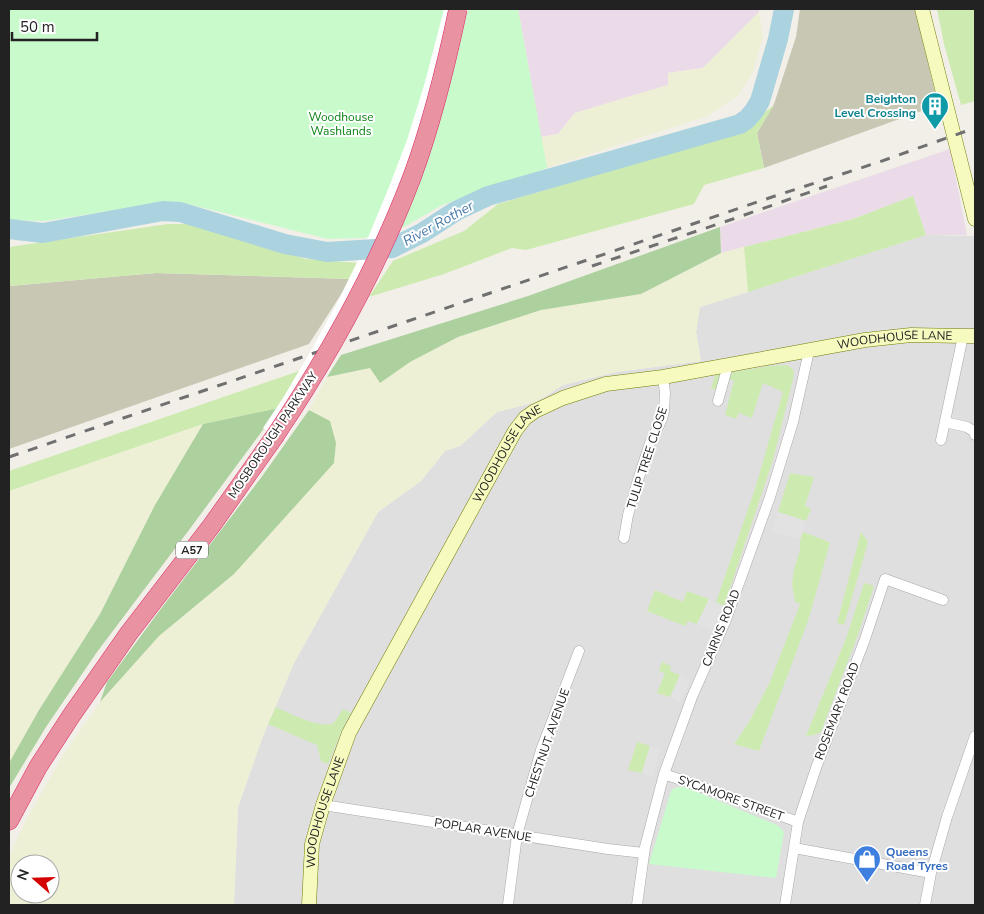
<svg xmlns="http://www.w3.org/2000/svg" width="984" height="914" font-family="'Nunito Sans',sans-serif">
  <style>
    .residential { fill: #e0dfdf }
    .industrial { fill: #ebdbe8 }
    .construction { fill: #c7c7b4 }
    .farmland { fill: #eef0d5; fill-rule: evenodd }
    .grass { fill: #cdebb0 }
    .forest { fill: #add19e }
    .park { fill: #c8facc }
    .parking { fill: #e2e2e2 }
    .pier { fill: #fff }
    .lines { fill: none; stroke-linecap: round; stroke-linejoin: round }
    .river { stroke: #aad3df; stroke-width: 20 }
    .street-casing { stroke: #a9a9a9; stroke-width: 11 }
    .secondary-casing { stroke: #707d05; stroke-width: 15 }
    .highway-casing { stroke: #dc2a67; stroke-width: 19 }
    .street { stroke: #fff; stroke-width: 10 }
    .secondary { stroke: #f7fabf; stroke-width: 14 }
    .highway { stroke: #e892a2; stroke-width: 18 }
    .rail { stroke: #707070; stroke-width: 3; stroke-dasharray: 10 10; stroke-linecap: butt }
    .highway-bridge-casing { stroke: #dc2a67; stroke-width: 19; stroke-linecap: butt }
    .highway-bridge { stroke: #e892a2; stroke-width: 18 }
    .labels { text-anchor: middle; stroke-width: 4; stroke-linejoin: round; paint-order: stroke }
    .shield { fill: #fff; stroke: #646464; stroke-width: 1 }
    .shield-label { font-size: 11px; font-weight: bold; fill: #222 }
    .culture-label { font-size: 12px; font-weight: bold; fill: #0d838f; stroke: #fff; text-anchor: end }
    .park-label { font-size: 12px; fill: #0c8416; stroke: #fff }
    .street-label { font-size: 12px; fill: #222; stroke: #fff }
    .shop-label { font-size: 12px; font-weight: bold; fill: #366cbe; stroke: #fff; text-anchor: start }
    .water-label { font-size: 14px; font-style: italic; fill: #4a7aab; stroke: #fff }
  </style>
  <rect width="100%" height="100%" fill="#f2efe9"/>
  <!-- residential -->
  <path class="residential" d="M926 235 975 236V905H234L238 807 263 736 294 663 378 512 421 481 445 451 460 446 497 412 536 402 563 385 616 372 701 361 696 332 700 307Z"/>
  <!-- industrial -->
  <path class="industrial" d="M518 9H759V12L703 68 668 73V85L575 113 558 134 541 137Z
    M950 149 967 235H926L913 196 853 219 721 253 720 227Z"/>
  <!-- construction -->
  <path class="construction" d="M800 9H915L938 105 764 168 757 133 774 104 796 37Z
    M156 273 351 279 309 344 9 449V286Z"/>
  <!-- farmland -->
  <path class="farmland" d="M518 9 541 137 558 134 575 113 668 85V73L703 68 759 12 763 36 753 72 738 96 707 116 547 168 442 205 404 227Z
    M744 247 748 292 700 307 696 332 701 361 616 372 563 385 536 402 497 412 460 446 445 451 421 481 378 512 294 663 263 736 238 807 234 905H9V857L27 818 64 754 100 702 159 636 234 574 330 421 309 410 327 377 370 368 380 383 410 362 458 337 541 310 641 294 721 253ZM20 864H50V894H20Z
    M203 424 155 505 100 614 39 710 9 763V491Z"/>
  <!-- grass -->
  <path class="grass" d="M937 9H975V101L961 105 944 44Z
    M774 105 757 133 764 168 704 185 694 204 526 250 512 248 444 274 369 297 393 261 464 231 498 204 739 132Z
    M913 196 926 235 748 292 744 247 853 219Z
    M168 224H189L306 259 359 263 351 279 156 273 9 286V247Z
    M785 365 789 366 794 371 793 379 773 460 724 606 716 602 755 489 783 392 763 383 752 418 739 413 736 419 725 415 734 380H726L724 390 711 389 715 375 770 366Z
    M299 371 279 408 203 424 9 491V471Z
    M790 473 814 477 805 506 811 509 806 521 778 512Z
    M803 532 824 540 830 543 808 621 759 751 734 744 749 722 770 682 800 604 795 602 792 584 794 569 800 550V540Z
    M861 532 868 542 844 625 837 623Z
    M864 583 874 586 860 629 821 732 814 735 806 736 847 636Z
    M655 590 683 602 687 591 709 599 697 624 688 621 685 626 647 611Z
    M662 662 671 666 670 671 680 675 670 697 657 693 665 673 659 671Z
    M276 707C286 712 323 730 333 723 337 720 340 713 343 709L351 713 343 727 328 764 321 761 317 745 268 724Z
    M637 742 650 746 642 773 628 770Z"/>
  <!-- forest -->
  <path class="forest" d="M720 227 721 253 641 294 541 310 458 337 410 362 380 383 370 368 327 377 341 355 528 296Z
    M279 408 189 530 97 652 46 727 9 788V763L39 710 100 614 155 505 203 424Z
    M309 410 330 421 336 443 334 463 234 574 159 636 100 702 107 682 157 614 263 475Z"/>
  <!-- park -->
  <path class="park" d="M9 9H518L547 168 442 205 404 227 364 238 328 239 180 202 146 205 45 221 9 220Z
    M678 787H685L777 825 782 829 784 833 776 878 649 864 671 791 673 789Z"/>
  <!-- parking -->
  <path class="parking" d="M778 512 806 521 800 540 772 531Z
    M709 599 724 606 712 631 697 624Z
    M680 675 690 680 680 702 670 697Z
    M650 746 660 750 652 777 642 773Z"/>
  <!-- pier -->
  <path class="pier" d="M444 9H468L455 62 378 274 334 359 285 441 263 428 283 398 312 349 337 303 362 252 389 187 407 140 425 82Z"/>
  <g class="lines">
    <!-- river -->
    <path class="river" d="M9 229 43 233 163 211 180 212 285 244 327 252 392 248 422 233 456 211 488 196 740 124 747 119 754 111 760 101 778 39 784 9"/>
    <!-- street casing -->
    <g class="street-casing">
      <path id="street" d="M718 401 728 365
        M945 422 967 427 975 432V435
        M941 440 963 336
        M624 538 628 515 639 477 650 443 662 419 664 411 665 393 663 377
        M664 774 719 793 798 822
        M323 805 608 849 644 853
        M794 848 931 873
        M508 905 517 835 541 750 579 651
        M637 905 645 847 664 774 692 697 725 622 770 497 793 422 809 351
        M785 905 798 822 816 768 865 639 885 579 943 600
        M925 905 931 873 947 817 975 736"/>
    </g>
    <!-- secondary casing -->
    <g class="secondary-casing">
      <g id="secondary">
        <path d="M922 9 975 219"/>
        <path id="s1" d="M309 905 312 844 323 805 349 733 478 498 515 431 525 418 535 411 563 398 606 384 663 377 865 340 911 335 963 336H975"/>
      </g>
    </g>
    <!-- highway casing -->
    <g class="highway-casing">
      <path id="highway" d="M9 821 38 767 71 716 129 633 212 525 275 436"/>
    </g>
    <!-- street -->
    <use href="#street" class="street"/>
    <!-- secondary -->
    <use href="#secondary" class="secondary"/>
    <!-- highway -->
    <use href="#highway" class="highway"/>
    <!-- rail -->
    <path class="rail" d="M592 266 733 219 827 186
      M9 457 772 197 879 162 975 128"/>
    <!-- highway-bridge casing -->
    <g class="highway-bridge-casing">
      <path id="highway-bridge" d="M275 436C330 354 377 269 412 177 432 123 446 66 458 9"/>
    </g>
    <!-- highway-bridge -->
    <use href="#highway-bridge" class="highway-bridge"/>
  </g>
  <!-- icons -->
  <defs>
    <g id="building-pin" transform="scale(1.4375)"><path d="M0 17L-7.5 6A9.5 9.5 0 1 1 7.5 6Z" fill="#0f9aa8" stroke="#fff"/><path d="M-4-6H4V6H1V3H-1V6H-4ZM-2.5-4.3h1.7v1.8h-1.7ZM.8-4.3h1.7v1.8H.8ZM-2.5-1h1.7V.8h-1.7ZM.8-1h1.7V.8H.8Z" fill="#fff"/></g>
    <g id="shop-pin" transform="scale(1.4375)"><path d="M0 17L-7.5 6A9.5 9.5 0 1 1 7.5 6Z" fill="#3f7fe0" stroke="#fff"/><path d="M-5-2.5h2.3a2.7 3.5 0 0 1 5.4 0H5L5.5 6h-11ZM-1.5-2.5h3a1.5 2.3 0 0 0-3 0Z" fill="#fff"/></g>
  </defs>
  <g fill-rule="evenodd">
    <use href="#building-pin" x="935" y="106"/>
    <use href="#shop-pin" x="867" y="859"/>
  </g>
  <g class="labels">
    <!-- shield labels -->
    <rect class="shield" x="176" y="541.5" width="32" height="17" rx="4"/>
    <g class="shield-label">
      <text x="192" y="554">A57</text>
    </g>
    <!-- culture labels -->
    <g class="culture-label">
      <text x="916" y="103">Beighton<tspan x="916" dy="14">Level Crossing</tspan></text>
    </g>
    <!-- park labels -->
    <g class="park-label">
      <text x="341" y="121">Woodhouse<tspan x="341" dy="14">Washlands</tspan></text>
    </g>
    <!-- street labels -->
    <g class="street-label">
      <text dy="4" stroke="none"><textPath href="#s1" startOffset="920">WOODHOUSE LANE</textPath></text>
      <text transform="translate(273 435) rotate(-56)" y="4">MOSBOROUGH PARKWAY</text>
      <text dy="4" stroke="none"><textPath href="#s1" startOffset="500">WOODHOUSE LANE</textPath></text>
      <text transform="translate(647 458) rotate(-72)" y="4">TULIP TREE CLOSE</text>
      <text transform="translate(721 628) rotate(-68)" y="4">CAIRNS ROAD</text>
      <text transform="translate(837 711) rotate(-69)" y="4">ROSEMARY ROAD</text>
      <text transform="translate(547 743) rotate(-71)" y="4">CHESTNUT AVENUE</text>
      <text transform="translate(731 798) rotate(20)" y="4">SYCAMORE STREET</text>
      <text dy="4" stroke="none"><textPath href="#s1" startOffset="95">WOODHOUSE LANE</textPath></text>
      <text transform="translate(483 830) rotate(9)" y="4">POPLAR AVENUE</text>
    </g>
    <!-- shop labels -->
    <g class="shop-label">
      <text x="886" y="856">Queens<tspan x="886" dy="14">Road Tyres</tspan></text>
    </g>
    <!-- water labels -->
    <g class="water-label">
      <text transform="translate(438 223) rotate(-29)" y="5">River Rother</text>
    </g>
  </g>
  <!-- border -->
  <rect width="984" height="914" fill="none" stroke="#222222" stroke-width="20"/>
  <!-- north arrow -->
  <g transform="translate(35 879) rotate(290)"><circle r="24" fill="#ffffff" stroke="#a7a7a7"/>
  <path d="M0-4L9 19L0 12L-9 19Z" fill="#d40000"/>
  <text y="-8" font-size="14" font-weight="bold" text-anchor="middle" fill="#222222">N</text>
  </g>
  <!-- scale -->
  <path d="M12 32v8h85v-8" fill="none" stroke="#222222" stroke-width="2.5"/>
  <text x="20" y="32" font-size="15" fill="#222222" stroke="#ffffff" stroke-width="4" paint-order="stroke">50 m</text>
</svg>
